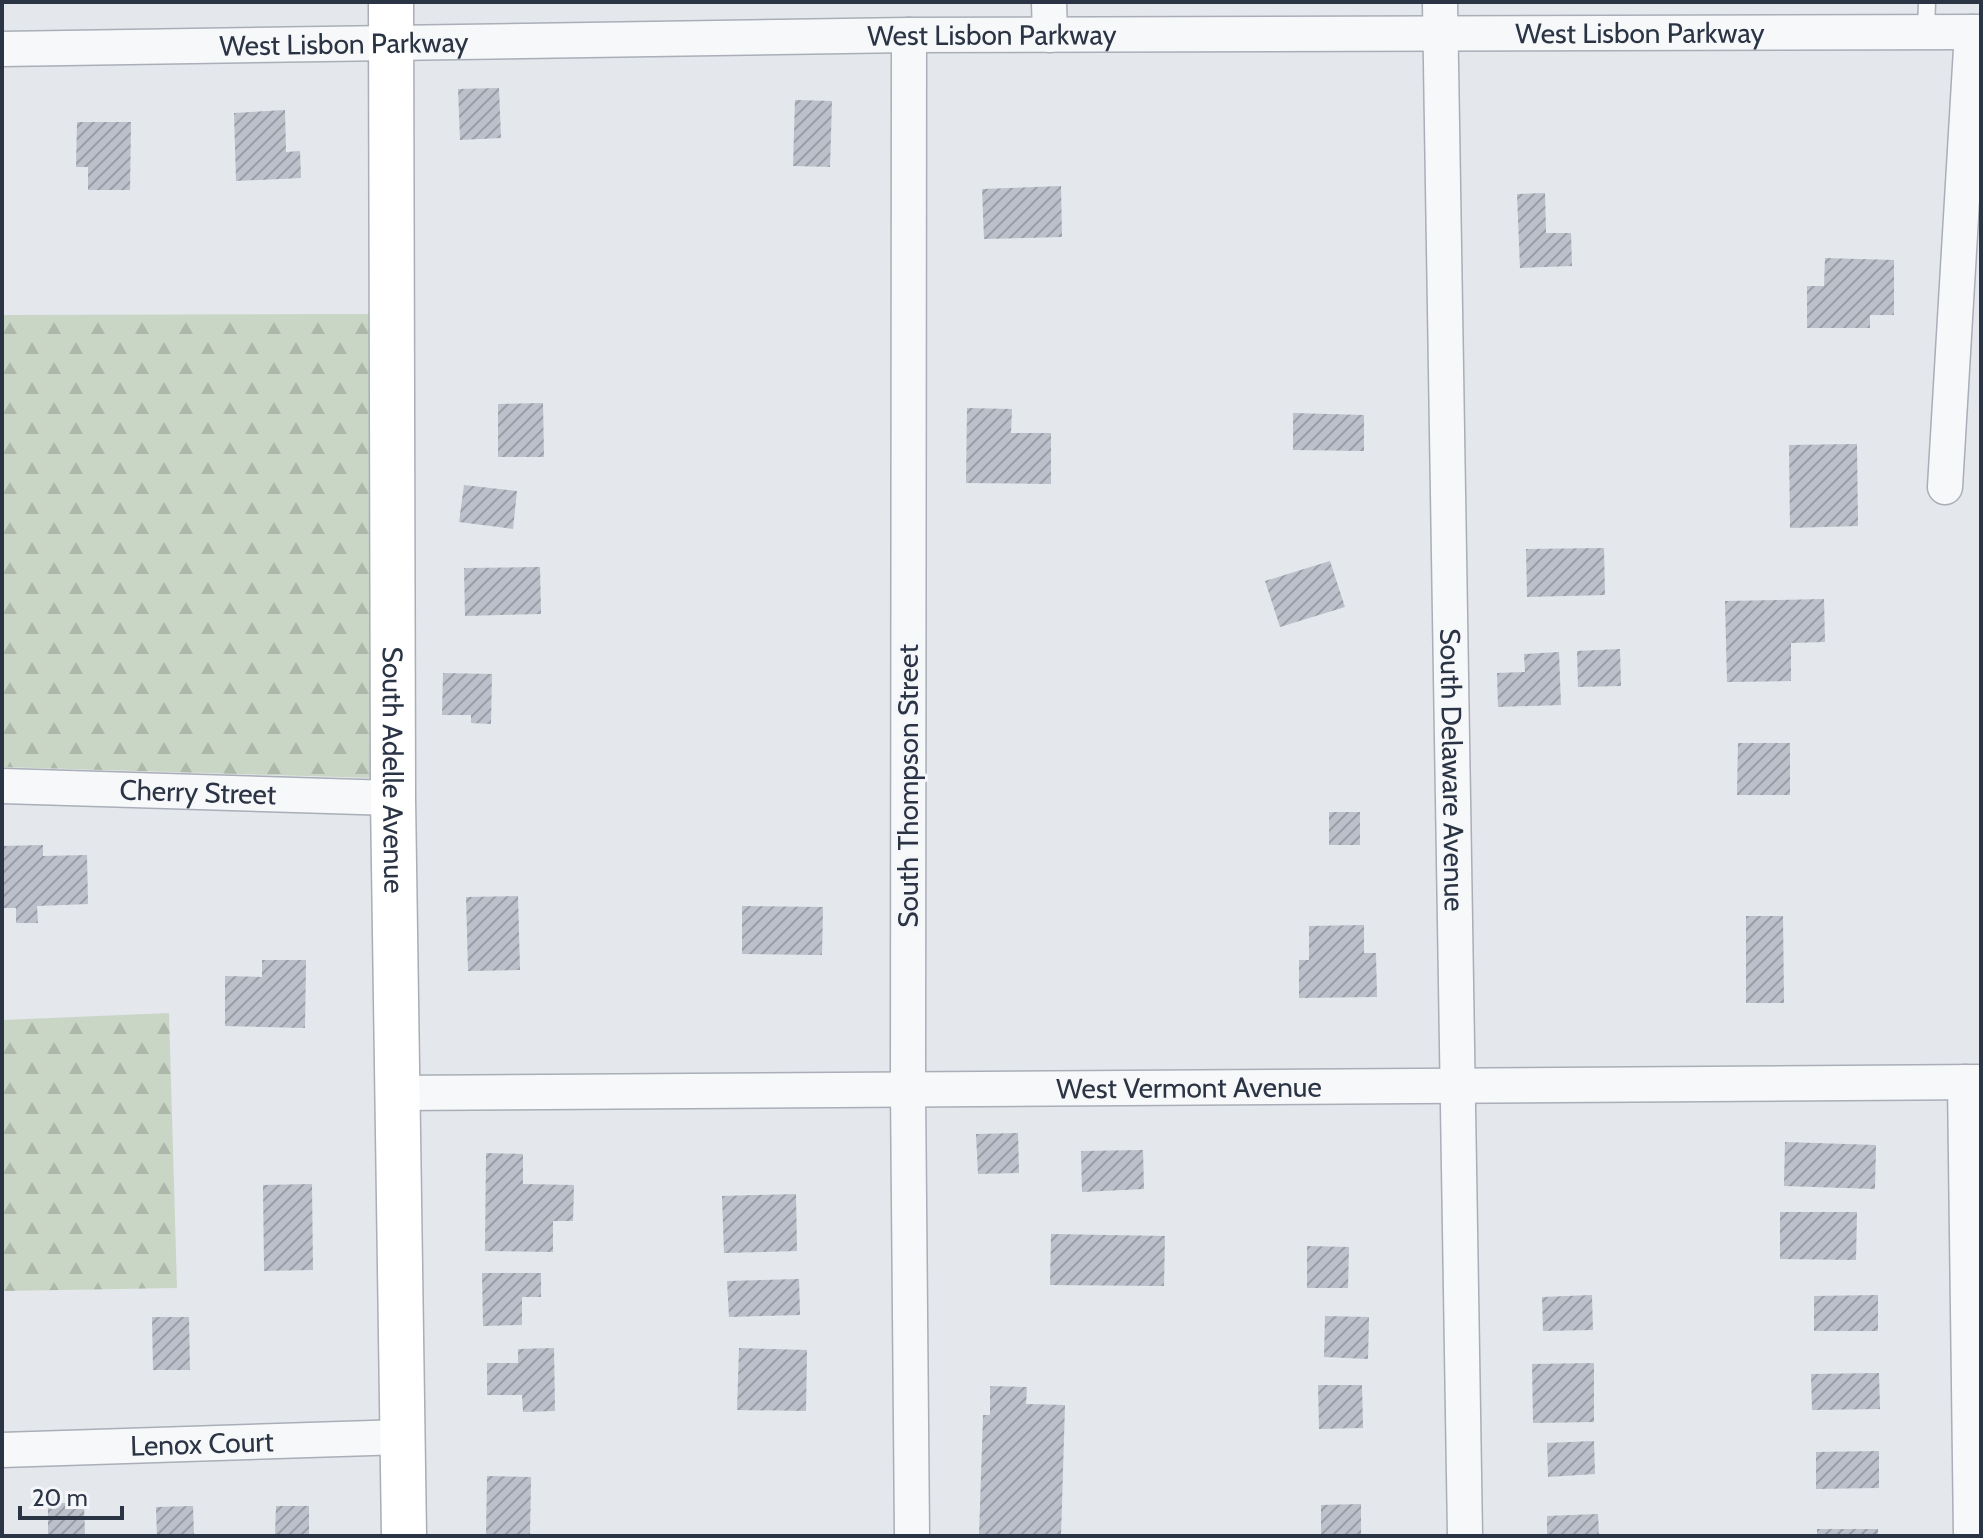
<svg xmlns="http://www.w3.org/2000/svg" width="1983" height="1538" font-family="Cabin,sans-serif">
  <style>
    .forest { fill: url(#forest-firs) }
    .building { fill: url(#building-hatch) }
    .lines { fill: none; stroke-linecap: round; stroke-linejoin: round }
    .lane-casing { stroke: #a9aeb7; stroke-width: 19 }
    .street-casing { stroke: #a9aeb7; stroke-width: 37 }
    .secondary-casing { stroke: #a9aeb7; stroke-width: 47 }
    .lane { stroke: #f7f8fa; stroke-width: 16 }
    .street { stroke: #f7f8fa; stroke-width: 34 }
    .secondary { stroke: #fff; stroke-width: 44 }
    .labels { text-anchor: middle; stroke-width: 6; stroke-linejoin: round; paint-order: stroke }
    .street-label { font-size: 28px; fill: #2b3445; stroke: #f4f6f9 }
  </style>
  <defs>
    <pattern id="forest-firs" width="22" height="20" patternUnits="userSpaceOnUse" patternTransform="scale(2)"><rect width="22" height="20" fill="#c9d6c5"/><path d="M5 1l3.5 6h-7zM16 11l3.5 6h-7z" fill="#adb8ab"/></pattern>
    <pattern id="building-hatch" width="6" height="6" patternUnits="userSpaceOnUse" patternTransform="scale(2)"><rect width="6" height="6" fill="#bbc0ca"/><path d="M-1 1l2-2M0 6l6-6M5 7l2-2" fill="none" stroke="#989da6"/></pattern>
  </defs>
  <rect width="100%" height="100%" fill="#e4e7ec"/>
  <!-- forest -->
  <path class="forest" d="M375 314 376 778 2 767V315Z
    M169 1013 177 1288 2 1291V1020Z"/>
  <!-- building -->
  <path class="building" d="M499 88 501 138 460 140 458 89Z
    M795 100 832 101 830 167 793 166Z
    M285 110 286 152 300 151 301 178 236 181 234 113Z
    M77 122H131L130 190H88V167H76Z
    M1061 186 1062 237 984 239 982 189Z
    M1545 193 1546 233H1571L1572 266 1520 268 1517 194Z
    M1825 258 1894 260V315H1870V328H1807V286H1824Z
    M543 403 544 457H498V404Z
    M967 408 1012 409 1011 433H1051V484L966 483Z
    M1293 413 1364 415V451L1293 450Z
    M1857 444 1858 526 1790 528 1789 445Z
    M464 485 517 491 513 529 459 522Z
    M1604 548 1605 595 1527 597 1526 549Z
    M1330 561 1345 607 1280 627 1265 581Z
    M540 567 541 614 465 616 464 568Z
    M1824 599 1825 642 1791 643V681L1727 682 1725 601Z
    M1620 649 1621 686 1578 687 1577 651Z
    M1559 652 1561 705 1498 707 1497 673 1525 672 1524 654Z
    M443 673 492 674 491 724 471 723V715H442Z
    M1738 743H1790V795H1737Z
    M1329 812H1360V845H1329Z
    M43 845V856L87 855 88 904 37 906 38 923H16V908H2V846Z
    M518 896 520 970 468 971 466 897Z
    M742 906 823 907 822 955 742 954Z
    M1746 916H1783L1784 1003H1746Z
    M1364 925V953H1376L1377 997 1299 998V960H1309V926Z
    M262 960H306L305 1028 225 1026V976L262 977Z
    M1018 1133 1019 1173 978 1174 976 1134Z
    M1785 1142 1876 1145 1875 1189 1784 1186Z
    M1143 1150 1144 1189 1082 1192 1081 1151Z
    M486 1153 523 1154V1184L574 1185 573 1221H553V1252L485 1251Z
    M312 1184 313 1270 264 1271 263 1185Z
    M796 1194 797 1251 724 1253 722 1196Z
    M1780 1212H1857L1856 1260 1780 1259Z
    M1051 1234 1165 1236 1164 1286 1050 1285Z
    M1307 1246 1349 1247 1348 1288H1307Z
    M482 1273H541V1297H522V1325L483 1326Z
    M799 1279 800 1315 729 1317 727 1281Z
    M1592 1295 1593 1330 1543 1331 1542 1297Z
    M1878 1295V1331H1814V1296Z
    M1325 1316 1369 1317 1368 1359 1324 1357Z
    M152 1317H189L190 1370H153Z
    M554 1348 555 1411 523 1412 522 1395H487V1363H518V1349Z
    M739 1348 807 1350 806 1411 737 1410Z
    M1594 1363V1422L1533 1423 1532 1364Z
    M1879 1373 1880 1409 1812 1410 1811 1374Z
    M1318 1385H1362L1363 1428 1319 1429Z
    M990 1386 1027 1387 1026 1404 1065 1405 1061 1536H979L983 1415H990Z
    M1594 1441 1595 1474 1548 1477 1547 1443Z
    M1879 1451V1488L1816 1489V1452Z
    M487 1476 531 1477 530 1536H486Z
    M48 1503H84L85 1536H48Z
    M1361 1504V1536H1321V1505Z
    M193 1506 194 1536H157L156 1507Z
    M276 1506H309V1536H275Z
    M1598 1514 1599 1536H1547V1516Z
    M1817 1529H1878V1536H1817Z"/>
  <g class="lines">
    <!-- lane casing -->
    <g class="lane-casing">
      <path id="lane" d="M1926 32 1927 2"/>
    </g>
    <!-- street casing -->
    <g class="street-casing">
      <g id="street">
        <path d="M1049 2 1050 35"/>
        <path id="s1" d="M1440 2 1465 1536"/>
        <path d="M909 35 908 1090 912 1536"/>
        <path id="s2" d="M2 49 909 35 1981 32"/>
        <path d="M1945 487 1972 32"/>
        <path id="s3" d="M2 786 393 798"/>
        <path d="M1965 1082 1971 1536"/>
        <path id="s4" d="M397 1093 1981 1082"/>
        <path id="s5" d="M2 1450 403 1437"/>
      </g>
    </g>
    <!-- secondary casing -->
    <g class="secondary-casing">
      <g id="secondary">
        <path id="s6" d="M391 2 393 798 404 1536"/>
      </g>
    </g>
    <!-- lane -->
    <use href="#lane" class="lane"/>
    <!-- street -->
    <use href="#street" class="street"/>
    <!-- secondary -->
    <use href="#secondary" class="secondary"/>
  </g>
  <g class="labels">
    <!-- street labels -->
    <g class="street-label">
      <text dy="10" stroke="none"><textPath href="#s2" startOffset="1638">West Lisbon Parkway</textPath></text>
      <text dy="10" stroke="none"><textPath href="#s2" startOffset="990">West Lisbon Parkway</textPath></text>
      <text dy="10" stroke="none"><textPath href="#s2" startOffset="342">West Lisbon Parkway</textPath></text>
      <text dy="10" stroke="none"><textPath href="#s6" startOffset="768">South Adelle Avenue</textPath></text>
      <text dy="10" stroke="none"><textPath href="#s1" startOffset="768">South Delaware Avenue</textPath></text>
      <text transform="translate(908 786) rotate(-90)" y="10">South Thompson Street</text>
      <text dy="10" stroke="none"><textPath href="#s3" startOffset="196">Cherry Street</textPath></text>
      <text dy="10" stroke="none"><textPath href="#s4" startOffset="792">West Vermont Avenue</textPath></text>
      <text dy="10" stroke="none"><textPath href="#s5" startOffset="200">Lenox Court</textPath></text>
    </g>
  </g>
  <!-- border -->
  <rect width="1983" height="1538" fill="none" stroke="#2b3445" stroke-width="8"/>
  <!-- scale -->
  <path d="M20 1506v12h102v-12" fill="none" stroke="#2b3445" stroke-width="4"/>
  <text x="32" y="1506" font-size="24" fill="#2b3445" stroke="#f4f6f9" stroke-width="6" paint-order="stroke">20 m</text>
</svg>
